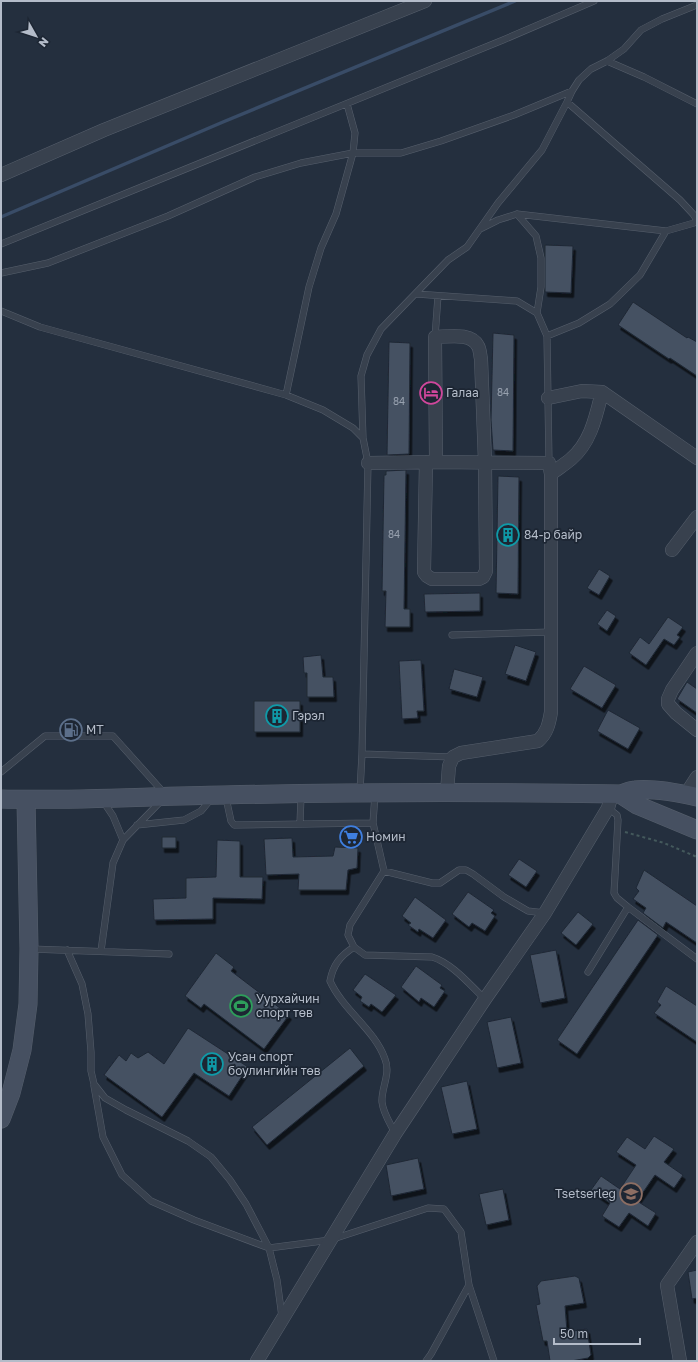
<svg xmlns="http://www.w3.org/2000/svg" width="698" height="1362" font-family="'Golos Text',sans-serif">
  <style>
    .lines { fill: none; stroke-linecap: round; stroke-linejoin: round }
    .stream { stroke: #394c67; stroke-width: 3.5 }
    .building { fill: #455162; stroke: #1f2835; filter: url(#shadow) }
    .lane-casing { stroke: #565f6c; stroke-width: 7 }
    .street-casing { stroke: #565f6c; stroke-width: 14 }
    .secondary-casing { stroke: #565f6c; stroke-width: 19 }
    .path { stroke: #44595c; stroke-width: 2; stroke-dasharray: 3 3; stroke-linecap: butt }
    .lane { stroke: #38414e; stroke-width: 6 }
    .street { stroke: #38414e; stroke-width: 13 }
    .secondary { stroke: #465061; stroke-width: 18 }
    .labels { text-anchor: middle; stroke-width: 3.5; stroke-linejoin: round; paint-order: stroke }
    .number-label { font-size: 10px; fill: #98a1af }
    .poi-label { font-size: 12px; fill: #b4bcc9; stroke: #1d2633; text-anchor: start }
  </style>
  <defs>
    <filter id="shadow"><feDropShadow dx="2.5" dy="4.5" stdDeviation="0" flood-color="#0009"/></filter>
  </defs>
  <rect width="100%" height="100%" fill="#242f3e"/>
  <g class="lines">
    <!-- stream -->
    <path class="stream" d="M1 217 223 122 515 1"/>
  </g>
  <!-- building -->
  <path class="building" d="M545 245 573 246 571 293 545 292Z
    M633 302 687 338 688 337 697 342V376L670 358 669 359 618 325Z
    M493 333 514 335 513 451 493 450 491 420Z
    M389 342 410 343 409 454 387 455Z
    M406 470 404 609H410V627H385L386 591H382L384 475H386V471Z
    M498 476 519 477 518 594 496 593Z
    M599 569 610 576 599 595 587 588Z
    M480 593V611L425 612 424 594Z
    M607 610 616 616 607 631 597 624Z
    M668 617 683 627 677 635 680 637 674 645 664 639 646 665 629 653 640 637 649 644Z
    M515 645 536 652 526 681 505 674Z
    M321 655 323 677H333L334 697H307V673H304L303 657Z
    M421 660 424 711H417L418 718 402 719 399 661Z
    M584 666 616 685 602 708 570 689Z
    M454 669 483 677 477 697 449 689Z
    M687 682 697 689V713L677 699Z
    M254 701H300V732H254Z
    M608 710 640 728 628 749 597 731Z
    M162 837H176V848H162Z
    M292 838 293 857 333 856 335 847 358 848 357 868 348 870 346 890H298L299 874 266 875 264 839Z
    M217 840 240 841V877H263L262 899 213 898V919L154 920 153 899 186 898V878L216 877Z
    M519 859 537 871 526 887 508 875Z
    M644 870 697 906V943L666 922 663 928 643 913 646 908 633 899 639 891 636 888Z
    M468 892 494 910 491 913 495 916 485 931 472 923 469 927 452 914Z
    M415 897 446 920 433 938 419 929 418 932 408 925 411 923 402 916Z
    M578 912 593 924 576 945 561 933Z
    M638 920 658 935 577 1054 557 1040Z
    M556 950 565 998 540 1003 530 955Z
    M216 953 234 967 231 971 289 1015 264 1049 204 1004 201 1008 185 996Z
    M416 966 442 985 440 988 445 991 434 1007 421 998 419 1002 401 987Z
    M365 974 396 995 382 1012 371 1004 369 1007 360 1001 362 997 353 990Z
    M666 986 697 1006V1042L654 1013 661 1005 657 1002Z
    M511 1017 521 1063 497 1068 487 1022Z
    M188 1028 248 1067 229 1096 194 1073 162 1117 104 1075 119 1055 126 1061 131 1053 138 1058 148 1052 164 1064Z
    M350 1048 364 1066 267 1145 252 1127Z
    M467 1081 477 1129 452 1134 441 1087Z
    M654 1136 674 1149 664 1162 683 1175 674 1188 655 1175 637 1201 656 1213 648 1226 629 1213 619 1227 602 1216 610 1203 591 1190 601 1176 620 1189 636 1165 616 1152 627 1137 645 1149Z
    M418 1158 424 1189 391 1196 386 1165Z
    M503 1189 509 1220 486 1225 479 1194Z
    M697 1270V1298L692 1299 688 1272Z
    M575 1276 579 1278 584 1303 565 1306 567 1332 587 1329 591 1355 588 1358 571 1361H550L547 1341H543L536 1305 540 1304 537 1286 541 1281Z"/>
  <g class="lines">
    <!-- lane casing -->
    <g class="lane-casing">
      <path id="lane" d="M607 61 644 77 697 104
        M567 102 680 200 693 214 697 220 694 223 666 231
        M347 104 355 133 353 153 336 214 321 248 309 287 286 395 323 410 353 428 363 438 368 463 362 754 360 791
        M517 214 536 236 541 258V287L537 313
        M482 228 498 220 517 214 666 231 640 275 610 304 579 323 547 336
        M1 244 503 40 594 1
        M1 273 48 263 168 216 255 177 301 163 353 153H401L441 141 514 115 572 91
        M416 294 517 301 537 313 547 336 549 463
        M1 311 40 327 286 395
        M435 337 438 296
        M363 438 361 376 367 355 381 329 448 260 467 247 498 203 542 150 567 102 572 91 579 80 591 69 607 61 624 49 641 30 662 19 697 5
        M452 635 551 632
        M362 754 453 757
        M1 772 45 736H113L164 793
        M375 794 373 823 384 871 432 883H440L459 870H466L473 874 504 897 528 911 545 913
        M226 798 231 821 234 825 373 823
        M103 801 113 816 123 840
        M608 808 617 815 618 820 614 893 617 898 628 907 697 959
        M300 824 301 796
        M137 825 184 820 201 811 211 799
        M384 871 350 925 348 935 354 947 365 955 432 957C452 963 470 985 485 999
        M354 947C340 956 333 965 330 981 343 1010 375 1030 385 1059 391 1074 381 1088 382 1102 383 1113 390 1123 395 1133
        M31 949 169 954
        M67 950 82 984 88 1014 91 1052V1071L94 1084 105 1098 126 1110 188 1141 211 1157 230 1180 246 1204 269 1248 330 1240 428 1208 444 1209 461 1232 469 1285 494 1361
        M101 951 113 863 123 840 162 800
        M588 972 628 907
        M94 1086 103 1137 122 1175 151 1201 194 1220 269 1248 277 1280 282 1317
        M426 1361 431 1354 469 1285"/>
    </g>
    <!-- street casing -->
    <g class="street-casing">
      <path id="street" d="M1 175 104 130 425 1
        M548 398 582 391 602 392 697 458
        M426 462 424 572 427 576 432 579H479L483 577 486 571 485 462 481 359C480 355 480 349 478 346 471 332 448 337 435 337L436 462
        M368 463 436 462 549 463 551 474V712C549 724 547 733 538 741L461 753 453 757 449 766 447 792
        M551 474C557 469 564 465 571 459 591 442 596 416 602 392
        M672 550 697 517
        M697 653 672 690 668 699V704L676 713 697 730
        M686 794 697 777
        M257 1361 395 1134 485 999 545 913 608 808 612 794
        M680 1361 667 1285 697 1242"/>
    </g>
    <!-- secondary casing -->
    <g class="secondary-casing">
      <path id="secondary" d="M620 794 637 805 697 830
        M1 799C75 801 151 796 225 795 357 792 488 792 620 794 625 793 630 790 635 790 654 788 679 793 697 797
        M1 1119 11 1093 22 1050 28 1004 29 949 26 800"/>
    </g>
    <!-- path -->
    <path class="path" d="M625 832 664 843 697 857"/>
    <!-- lane -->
    <use href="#lane" class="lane"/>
    <!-- street -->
    <use href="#street" class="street"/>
    <!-- secondary -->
    <use href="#secondary" class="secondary"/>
  </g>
  <!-- icons -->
  <defs>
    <g id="hotel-ring" transform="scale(1.15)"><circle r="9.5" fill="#1d2633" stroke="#d1479c" stroke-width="1.5"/><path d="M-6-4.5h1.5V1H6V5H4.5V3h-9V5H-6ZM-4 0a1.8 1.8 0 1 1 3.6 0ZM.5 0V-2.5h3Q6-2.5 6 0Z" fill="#d1479c"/></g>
    <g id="building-ring" transform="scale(1.15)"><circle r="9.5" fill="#1d2633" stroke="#0f9aa8" stroke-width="1.5"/><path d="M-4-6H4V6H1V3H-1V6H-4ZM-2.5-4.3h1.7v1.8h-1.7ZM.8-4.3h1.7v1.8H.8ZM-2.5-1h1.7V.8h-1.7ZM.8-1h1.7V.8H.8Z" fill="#0f9aa8"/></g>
    <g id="fuel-ring" transform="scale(1.15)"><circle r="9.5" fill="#1d2633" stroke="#5c6f8a" stroke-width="1.5"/><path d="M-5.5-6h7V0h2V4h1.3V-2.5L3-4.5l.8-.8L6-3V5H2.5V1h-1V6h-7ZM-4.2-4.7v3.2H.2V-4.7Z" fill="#5c6f8a"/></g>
    <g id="supermarket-ring" transform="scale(1.15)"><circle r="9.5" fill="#1d2633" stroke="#3f7fe0" stroke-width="1.5"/><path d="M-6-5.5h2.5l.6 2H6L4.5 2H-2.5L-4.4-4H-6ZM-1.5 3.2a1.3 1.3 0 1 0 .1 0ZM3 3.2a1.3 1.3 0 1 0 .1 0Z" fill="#3f7fe0"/></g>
    <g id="stadium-ring" transform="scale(1.15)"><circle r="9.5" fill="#1d2633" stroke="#2e9e5b" stroke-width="1.5"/><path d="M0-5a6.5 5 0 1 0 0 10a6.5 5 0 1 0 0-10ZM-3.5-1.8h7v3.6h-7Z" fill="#2e9e5b"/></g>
    <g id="school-ring" transform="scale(1.15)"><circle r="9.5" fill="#1d2633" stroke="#8d6e63" stroke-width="1.5"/><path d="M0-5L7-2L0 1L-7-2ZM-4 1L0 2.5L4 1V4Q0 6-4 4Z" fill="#8d6e63"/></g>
  </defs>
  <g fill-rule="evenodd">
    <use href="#hotel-ring" x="431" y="393"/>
    <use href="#building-ring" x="508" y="535"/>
    <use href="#building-ring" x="277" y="716"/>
    <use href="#fuel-ring" x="71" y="730"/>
    <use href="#supermarket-ring" x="351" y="837"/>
    <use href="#stadium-ring" x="241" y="1006"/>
    <use href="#building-ring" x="212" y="1064"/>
    <use href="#school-ring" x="631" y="1194"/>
  </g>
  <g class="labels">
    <!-- number labels -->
    <g class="number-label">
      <text x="503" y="396">84</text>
      <text x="399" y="405">84</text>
      <text x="394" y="538">84</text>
    </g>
    <!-- poi labels -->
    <g class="poi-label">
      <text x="446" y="397">Галаа</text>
      <text x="524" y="539">84-р байр</text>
      <text x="292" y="720">Гэрэл</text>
      <text x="86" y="734">МТ</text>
      <text x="366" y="841">Номин</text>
      <text x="256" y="1003">Уурхайчин<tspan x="256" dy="14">спорт төв</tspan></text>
      <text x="228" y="1061">Усан спорт<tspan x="228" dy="14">боулингийн төв</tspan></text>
      <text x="616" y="1198" text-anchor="end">Tsetserleg</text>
    </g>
  </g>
  <!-- border -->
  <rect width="698" height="1362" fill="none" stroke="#b4bcc9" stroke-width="4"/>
  <!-- north arrow -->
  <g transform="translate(36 36) rotate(129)" stroke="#1d2633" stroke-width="3" paint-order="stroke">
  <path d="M0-3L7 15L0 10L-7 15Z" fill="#b4bcc9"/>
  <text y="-6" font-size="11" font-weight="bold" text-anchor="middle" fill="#b4bcc9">N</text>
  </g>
  <!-- scale -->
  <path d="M554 1338v6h86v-6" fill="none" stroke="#b4bcc9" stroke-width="2"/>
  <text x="560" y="1338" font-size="12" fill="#b4bcc9" stroke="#1d2633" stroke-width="3" paint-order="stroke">50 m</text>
</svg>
